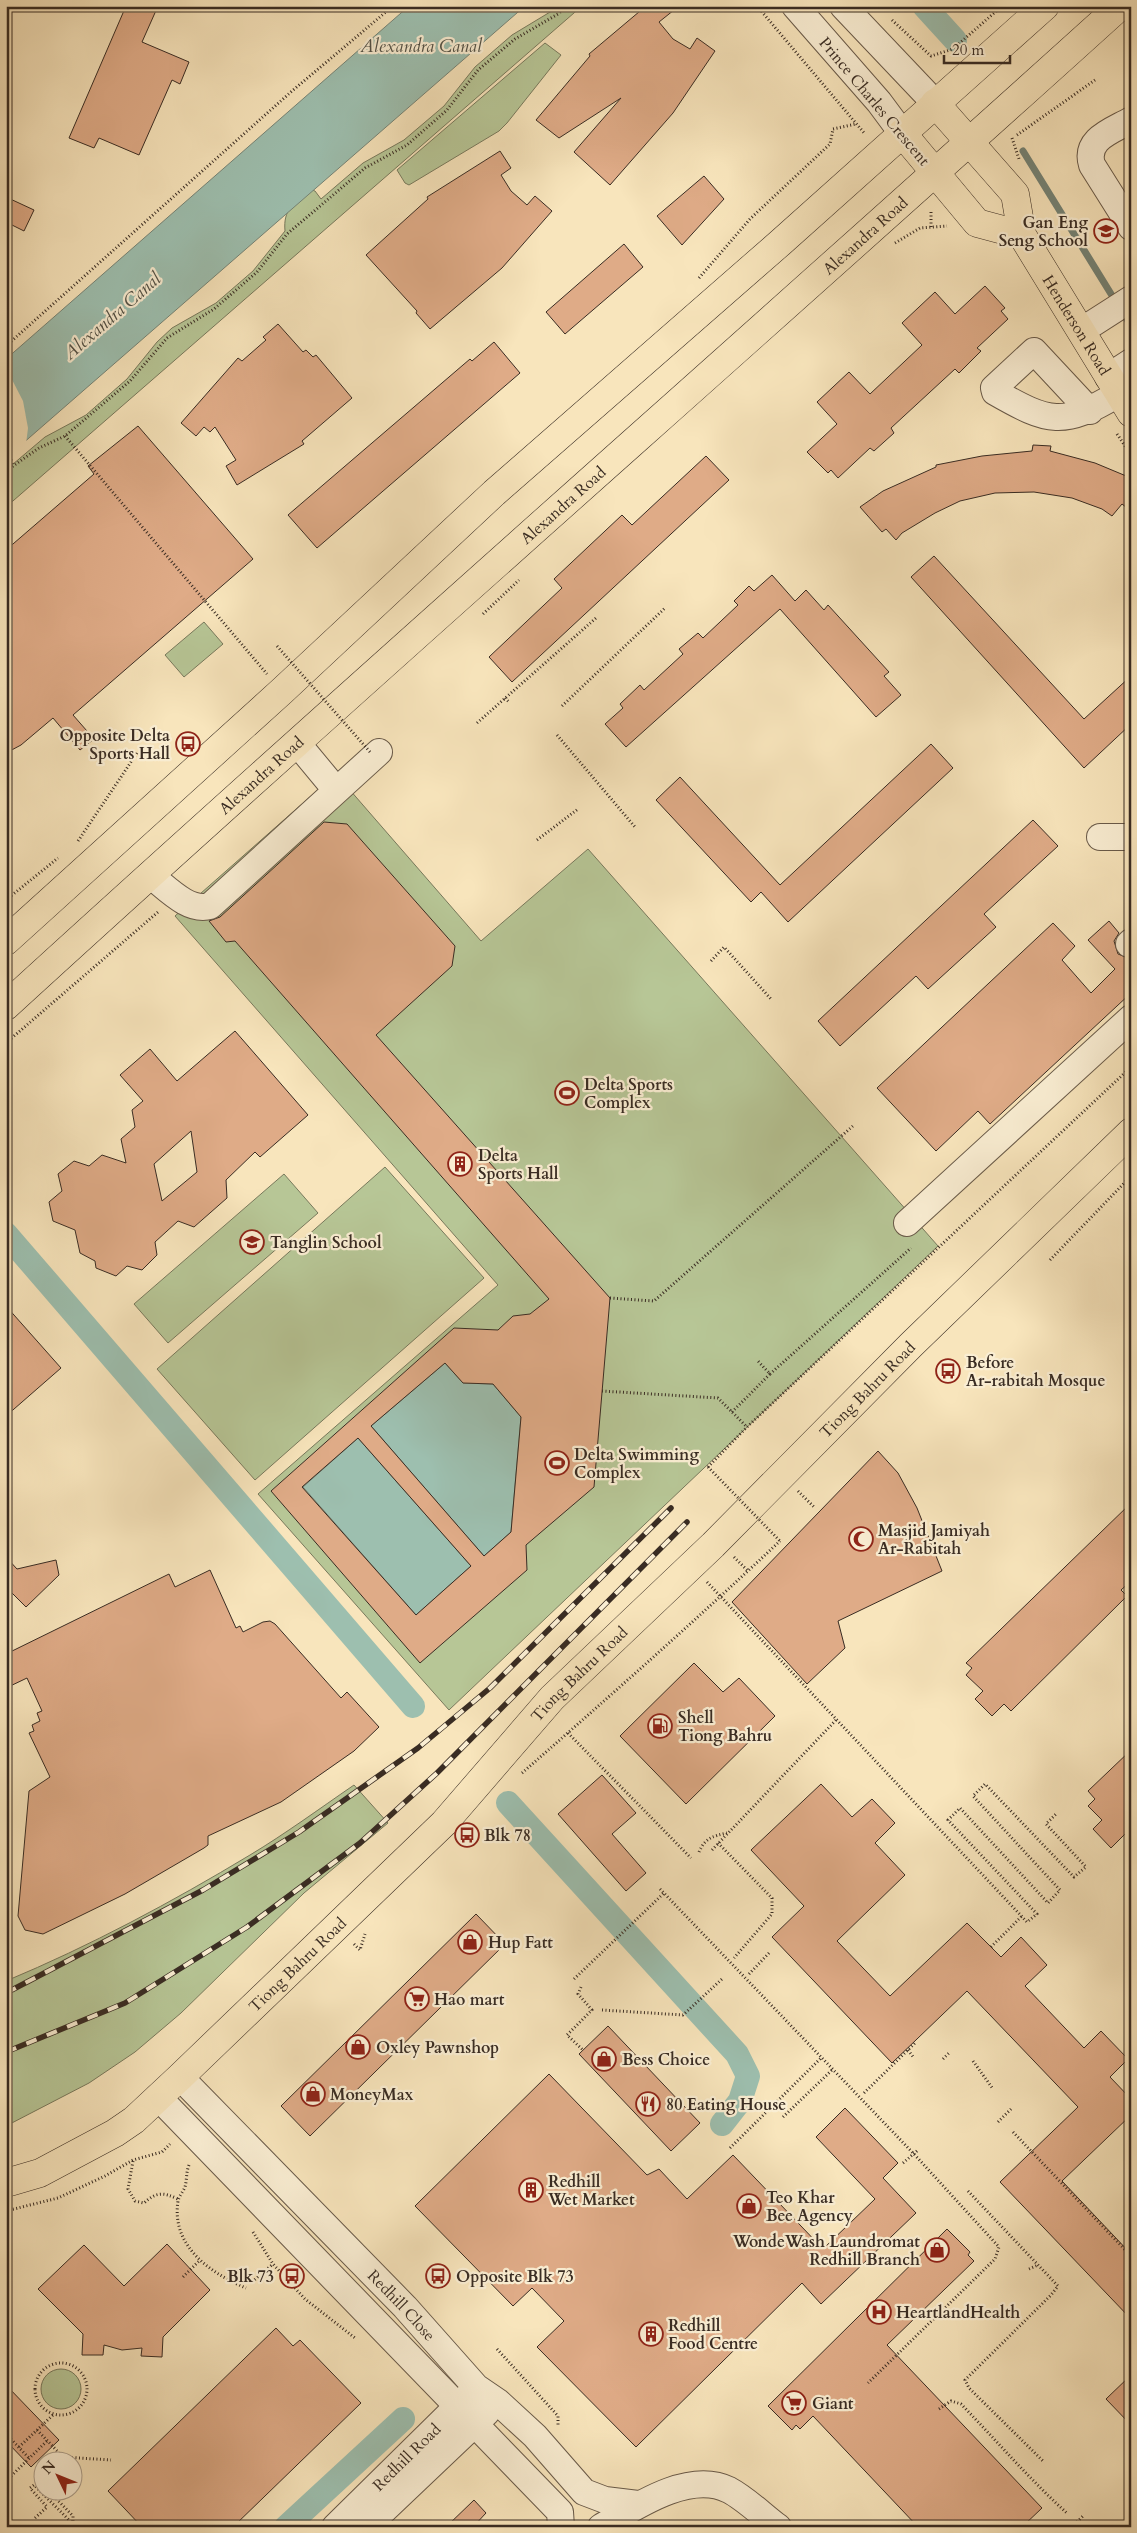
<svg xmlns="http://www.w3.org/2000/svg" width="1137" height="2533" font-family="Cardo,serif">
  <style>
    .green { fill: #b7c696; stroke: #78795c }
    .water { fill: #9dbfaf; stroke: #758477 }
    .pier { fill: #f8e5bc }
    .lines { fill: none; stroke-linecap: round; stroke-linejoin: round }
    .stream { stroke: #758477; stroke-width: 7 }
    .canal { stroke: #9dbfaf; stroke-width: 24 }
    .building { fill: #dfab87; stroke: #392c23; fill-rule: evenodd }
    .minor-casing { stroke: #695a49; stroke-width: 28 }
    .major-casing { stroke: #392c23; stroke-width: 29 }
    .path { stroke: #392c23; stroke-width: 3; stroke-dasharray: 1 2.5; stroke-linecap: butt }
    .minor { stroke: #faeed3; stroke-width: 26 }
    .major { stroke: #f8e5bc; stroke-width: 28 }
    .rail-casing { stroke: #392c23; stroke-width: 5.5 }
    .rail { stroke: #faeed3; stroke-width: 4; stroke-dasharray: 11; stroke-linecap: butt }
    .path-bridge { stroke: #392c23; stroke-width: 3; stroke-dasharray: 1 2.5; stroke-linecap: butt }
    .labels { text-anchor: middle; stroke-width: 4.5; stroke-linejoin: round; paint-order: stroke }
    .street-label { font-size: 16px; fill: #392c23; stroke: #faeed3 }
    .poi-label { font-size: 16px; font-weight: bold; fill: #392c23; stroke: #faeed3; text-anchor: start }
    .water-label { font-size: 18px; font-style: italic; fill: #525146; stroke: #faeed3 }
  </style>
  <rect width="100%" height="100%" fill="#f8e5bc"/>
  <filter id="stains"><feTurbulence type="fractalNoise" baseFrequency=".004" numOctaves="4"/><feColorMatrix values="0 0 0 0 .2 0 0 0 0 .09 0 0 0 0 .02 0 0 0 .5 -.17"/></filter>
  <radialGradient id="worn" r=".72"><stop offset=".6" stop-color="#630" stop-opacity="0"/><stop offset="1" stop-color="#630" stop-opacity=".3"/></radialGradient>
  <!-- green -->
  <path class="green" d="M560 6H582L6 507V470L45 437 86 415 127 379 157 342 172 328 216 303 253 271 285 231C283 209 294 203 309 189L315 191 321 199 363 163 404 140 444 106 475 67 512 35Z
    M545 43 561 55 507 123 499 131 409 185 405 183 397 170Z
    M204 622 223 644 184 677 165 655Z
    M336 774 481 941 588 849 938 1246 449 1710 258 1494 498 1285 175 916Z
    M385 1167 484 1278 255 1480 157 1369Z
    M284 1174 318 1213 168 1343 134 1304Z
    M354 1785 388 1823 304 1893 181 2013 135 2052 89 2083 6 2126V1981C90 1946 172 1902 250 1855 285 1834 319 1809 354 1785Z
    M41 2389a20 20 0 1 1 40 0a20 20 0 1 1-40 0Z"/>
  <!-- water -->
  <path class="water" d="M409 6H525L6 458V359Z
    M445 1363 463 1383 493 1384 521 1417 511 1532 484 1556 371 1426Z
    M358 1438 471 1566 416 1615 303 1487Z"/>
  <!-- pier -->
  <path class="pier" d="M6 368 23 401 28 428 26 444 6 461Z"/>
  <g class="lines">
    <!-- stream -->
    <path class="stream" d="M1023 151 1116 302
      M1122 311 1131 326"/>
    <!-- canal -->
    <path class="canal" d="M924 6 955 40
      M6 1234 413 1706
      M508 1803 737 2054 748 2076 740 2101 722 2124
      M286 2527 403 2419"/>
  </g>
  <!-- building -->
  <path class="building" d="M126 6H158L142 42 189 62 180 84 172 80 139 155 99 138 94 148 69 138Z
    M646 6H679L659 22 673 39 690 49 697 38 715 51 673 113 610 185 574 152 621 98 559 138 536 120 590 56 589 54Z
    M500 151 511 168 501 175 511 191 527 205 535 196 552 211 502 268 430 329 416 313 417 311 366 255 428 199 427 197Z
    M704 176 724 199 682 245 657 216Z
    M6 197 34 210 24 231 6 222Z
    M624 244 643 267 565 334 546 312Z
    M985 286 1005 308 1001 311 1008 319 977 348 981 351 959 373 955 369 891 428 894 433 874 451 870 448 838 478 831 470 828 473 807 452 837 424 817 402 849 372 870 394 922 345 902 323 935 292 955 314Z
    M278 324 303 352 306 350 313 357 316 355 352 398 302 441 304 444 237 485 226 466 236 460 215 427 210 432 204 427 196 436 181 423 238 358 242 361 266 340 263 337Z
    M494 342 520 373 317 548 288 515 470 359 472 361Z
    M138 426 253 559 73 715 94 739 80 750 53 718 21 745 6 753V550L94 474 88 466Z
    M1033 445 1051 446 1050 451 1095 463 1131 478V511L1122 504 1112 516 1102 509 1072 498 1034 492 995 493 960 501 935 513 902 533 896 540 886 529 882 532 860 507 883 491 936 467V465L982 456 1032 451Z
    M706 456 729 480 512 682 489 657 562 588 554 579 622 515 632 525Z
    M934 556 1084 719 1131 676V724L1084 768 911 577Z
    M772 575 795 601 806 590 824 610 828 605 889 672 884 676 901 695 876 717 780 609 626 747 605 724 623 708 620 704 640 685 644 690 683 654 679 649 698 633 703 638 738 605 734 601 749 586 754 591Z
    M931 744 953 768 788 922 761 892 751 902 656 800 680 777 780 885Z
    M1033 820 1058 846 984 914 996 927 928 989 916 976 840 1046 818 1021Z
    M324 822 347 824 455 946 452 966 376 1035 610 1298 594 1487 526 1545 527 1570 420 1663 271 1491 454 1328 498 1330 513 1316 530 1314 549 1299 235 941 226 942 209 921 220 917ZM445 1363 463 1383 493 1384 521 1417 511 1532 484 1556 371 1426ZM358 1438 471 1566 416 1615 302 1487Z
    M1109 921 1119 933 1114 941 1118 954 1131 959V993L990 1124 978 1111 936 1151 877 1088 1053 923 1075 946 1062 960 1091 993 1115 969 1088 940Z
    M235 1031 308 1115 260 1157 255 1152 226 1180 227 1198 194 1227 178 1221 155 1242 157 1255 142 1270 127 1266 116 1276 96 1268 95 1261 80 1253 75 1230 53 1221 49 1202 62 1191 58 1174 74 1161 89 1166 102 1155 126 1163 121 1139 135 1127 132 1110 143 1101 120 1075 150 1049 177 1081ZM191 1131 197 1172 162 1201 154 1164Z
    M6 1306 61 1368 6 1416Z
    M878 1451 898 1473 917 1508 942 1571 838 1621 845 1648 807 1684 732 1602Z
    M1131 1503V1581L1121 1590 1127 1596 1011 1711 1004 1704 992 1716 975 1699 983 1691 966 1675 972 1668 966 1663Z
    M6 1557 17 1569 56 1560 59 1575 26 1607 6 1587Z
    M210 1570 236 1628 240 1626 243 1632 263 1622 270 1621 275 1624 341 1698 347 1692 379 1727 354 1751 281 1802 208 1836V1845L204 1848 125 1894 43 1934 25 1930 18 1916 29 1791 50 1777 29 1733 34 1731 32 1725 40 1721 37 1713 42 1711 27 1678 6 1688V1654L169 1574 175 1587Z
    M694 1663 723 1692 739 1678 775 1716 686 1804 620 1736Z
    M1131 1750V1828L1111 1848 1093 1829 1102 1820 1088 1806 1095 1799 1088 1791Z
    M602 1775 636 1813 612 1834 646 1873 626 1891 558 1814Z
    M821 1784 852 1817 872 1799 895 1823 875 1843 905 1875 837 1941 890 1996 967 1923 1001 1957 1021 1937 1047 1965 1025 1986 1084 2048 1101 2031 1128 2059 1110 2077 1131 2099V2115L1062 2181 1131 2254V2319L1000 2182 1078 2107 967 1991 892 2063 772 1937 804 1906 751 1850Z
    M476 1914 505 1944 310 2136 281 2106Z
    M608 2026 700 2123 671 2151 579 2054Z
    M549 2074 647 2175 659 2169 687 2199 733 2155 823 2249 875 2199 816 2137 845 2108 898 2163 883 2178 916 2213 821 2304 802 2283 636 2447 537 2347 564 2321 532 2288 513 2306 415 2206Z
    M947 2229 970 2252 968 2255 974 2261 887 2345 1042 2508 1022 2527H918L813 2416 800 2429 796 2425 792 2430 768 2406Z
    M167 2244 210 2290 163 2337 162 2357 141 2356 142 2348 122 2350 104 2345 103 2355H82L83 2334 38 2289 84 2245 124 2286Z
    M276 2328 293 2346 300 2340 361 2403 233 2527H142L108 2491Z
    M1131 2375V2425L1106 2399Z
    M6 2385 59 2440 31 2467 6 2441Z
    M474 2500 486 2513 473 2527H446Z"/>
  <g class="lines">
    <!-- minor casing -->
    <g class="minor-casing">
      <g id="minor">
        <path d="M795 6 879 102 902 133"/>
        <path d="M843 6 935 103"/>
        <path d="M1131 120C1112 131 1084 139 1092 165L1131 227"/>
        <path d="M1081 331 1131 299"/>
        <path d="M1108 377 1131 362"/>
        <path d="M1090 411 1034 351 994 388 995 392C1049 423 1063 427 1118 394"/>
        <path d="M297 743 336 790"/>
        <path d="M1100 837H1131"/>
        <path d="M150 875C167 888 188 912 210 906L379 752"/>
        <path d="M1129 944 1131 942"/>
        <path d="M907 1223 1131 1018"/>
        <path id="s1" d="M180 2077 405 2307 476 2387 498 2402 535 2436 584 2492 605 2500 638 2504"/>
        <path d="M158 2097 560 2512 561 2527"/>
        <path id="s2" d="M335 2527 469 2395"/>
        <path d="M366 2527 487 2412"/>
        <path d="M601 2527C635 2507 689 2470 729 2490 746 2499 762 2515 778 2527"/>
      </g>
    </g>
    <!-- major casing -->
    <g class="major-casing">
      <g id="major">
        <path id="s3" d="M935 103 1015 194 1022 235 1131 413"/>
        <path d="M902 133 977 223 1022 235"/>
        <path d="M6 941 282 691 494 493 780 243 1045 6"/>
        <path id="s4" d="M6 1006C374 669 750 341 1120 6"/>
        <path id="s5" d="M6 2183 40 2173 115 2133 134 2120 180 2077 444 1823 552 1698 713 1545 911 1345 1131 1132"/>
      </g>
    </g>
    <!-- path -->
    <path class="path" d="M757 6 865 134
      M892 20 931 56 953 49 1002 6
      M1017 135 1095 80
      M1012 138 1019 159
      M931 227V211
      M895 243 920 228 947 226
      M699 278 750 219 830 144 833 129 856 124
      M6 346 292 91 393 6
      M1117 434 1131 455
      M65 436 267 674
      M6 443 13 466
      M6 475 13 466 39 448 65 436 130 381 167 338 214 309 257 272 287 234 365 168 407 145 447 110 478 70 515 39 558 14 567 6
      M483 614 519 580
      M505 698 509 702
      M562 706 665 608
      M477 723 596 618
      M557 735 635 827
      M537 840 578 809
      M78 841 137 753
      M6 900 58 858
      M711 961 724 947 771 999
      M6 1043 158 912
      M1050 1260 1131 1176
      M610 1298 654 1301 854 1125
      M770 1374 911 1248
      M602 1391 718 1398 747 1427
      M732 1412 770 1374 757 1360
      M708 1467 747 1427 1131 1067
      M798 1491 814 1507
      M734 1557 748 1571
      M707 1582 1027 1922 1037 1914 948 1820 960 1808 1048 1903 1060 1890 973 1796 985 1784 1074 1877 1086 1867 1046 1824 1057 1813
      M568 1733 691 1858
      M522 1773C609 1697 696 1620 780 1541
      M718 1843 772 1898V1914L734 1958
      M712 1850 836 1720
      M699 1852C705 1838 713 1836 727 1833
      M660 1889 914 2154 999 2247 995 2259 868 2383
      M354 1944 360 1950 365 1934
      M991 1947 1022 1916
      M749 1974 770 1952
      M574 1979 664 1893
      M581 1987 578 1994 592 2010 567 2035 583 2050
      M602 2010 683 2015 722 1979
      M908 2050 914 2058
      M943 2059 949 2053
      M1128 2059 1131 2056
      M973 2061 993 2089
      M864 2093 915 2043
      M783 2117 832 2070
      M998 2122 1011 2109
      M1013 2132 1131 2256
      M730 2148 821 2058
      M133 2161 128 2189 135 2201 144 2203C156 2192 163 2192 178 2199
      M903 2163 918 2150
      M189 2165C186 2172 187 2180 185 2187 183 2192 179 2196 178 2201 171 2246 210 2273 246 2288
      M968 2191 1058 2286 1051 2295 965 2380 969 2388 1044 2462
      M6 2211 58 2198 105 2176 133 2160 162 2152 170 2144
      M253 2232 273 2264 305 2299 355 2338
      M1029 2269 1038 2265
      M183 2277 199 2261
      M252 2282 273 2264
      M497 2349 558 2416V2427
      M35 2389a26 26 0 1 1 52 0a26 26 0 1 1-52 0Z
      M939 2409 951 2401 961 2404C997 2441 1030 2480 1068 2514
      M37 2430 63 2457
      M6 2434 29 2458
      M19 2447 54 2414
      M59 2460 63 2457 111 2460
      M42 2476 38 2480 42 2485
      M6 2481 48 2440
      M35 2518 47 2507 30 2488 34 2485 73 2524V2516L48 2490
      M1072 2527 1083 2516"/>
    <!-- minor -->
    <use href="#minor" class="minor"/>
    <!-- major -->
    <use href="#major" class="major"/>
    <!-- rail casing -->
    <g class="rail-casing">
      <path id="rail" d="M6 1993 203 1890 299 1832 418 1748 490 1688 671 1508
        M6 2052 125 2003 247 1927 360 1843 437 1773 687 1522"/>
    </g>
    <!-- rail -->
    <use href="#rail" class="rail"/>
    <!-- path-bridge -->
    <path class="path-bridge" d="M277 646 370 752
      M708 1467 780 1541"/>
  </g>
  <!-- icons -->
  <defs>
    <g id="school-ring" transform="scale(1.25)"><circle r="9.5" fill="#faeed3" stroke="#8f2418" stroke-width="1.5"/><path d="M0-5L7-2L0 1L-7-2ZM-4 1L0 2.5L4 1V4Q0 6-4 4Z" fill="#8f2418"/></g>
    <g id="bus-ring" transform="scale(1.25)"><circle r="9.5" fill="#faeed3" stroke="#8f2418" stroke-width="1.5"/><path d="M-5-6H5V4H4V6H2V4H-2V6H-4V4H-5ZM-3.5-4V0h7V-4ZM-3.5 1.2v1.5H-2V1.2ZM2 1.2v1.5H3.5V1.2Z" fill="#8f2418"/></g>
    <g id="stadium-ring" transform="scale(1.25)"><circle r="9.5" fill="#faeed3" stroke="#8f2418" stroke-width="1.5"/><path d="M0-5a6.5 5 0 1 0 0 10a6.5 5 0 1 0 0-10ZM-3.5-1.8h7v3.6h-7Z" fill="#8f2418"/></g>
    <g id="building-ring" transform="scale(1.25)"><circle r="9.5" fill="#faeed3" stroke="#8f2418" stroke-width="1.5"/><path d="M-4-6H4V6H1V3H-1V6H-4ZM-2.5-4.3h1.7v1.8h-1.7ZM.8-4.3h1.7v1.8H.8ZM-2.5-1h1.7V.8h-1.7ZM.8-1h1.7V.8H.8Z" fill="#8f2418"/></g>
    <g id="mosque-ring" transform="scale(1.25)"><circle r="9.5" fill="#faeed3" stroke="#8f2418" stroke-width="1.5"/><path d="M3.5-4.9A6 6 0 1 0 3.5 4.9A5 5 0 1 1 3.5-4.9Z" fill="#8f2418"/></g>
    <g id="fuel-ring" transform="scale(1.25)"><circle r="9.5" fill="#faeed3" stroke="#8f2418" stroke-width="1.5"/><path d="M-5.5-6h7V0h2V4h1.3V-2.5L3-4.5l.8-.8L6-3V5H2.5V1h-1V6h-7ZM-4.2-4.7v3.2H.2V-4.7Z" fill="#8f2418"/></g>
    <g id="shop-ring" transform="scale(1.25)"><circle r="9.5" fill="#faeed3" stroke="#8f2418" stroke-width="1.5"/><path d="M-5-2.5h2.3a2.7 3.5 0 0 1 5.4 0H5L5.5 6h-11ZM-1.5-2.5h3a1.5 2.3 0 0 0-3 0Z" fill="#8f2418"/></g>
    <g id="supermarket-ring" transform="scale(1.25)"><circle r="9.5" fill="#faeed3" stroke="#8f2418" stroke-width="1.5"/><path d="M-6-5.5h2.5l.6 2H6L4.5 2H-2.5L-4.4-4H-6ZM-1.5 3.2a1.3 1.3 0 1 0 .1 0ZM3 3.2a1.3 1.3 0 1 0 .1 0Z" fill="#8f2418"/></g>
    <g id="restaurant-ring" transform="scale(1.25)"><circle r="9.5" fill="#faeed3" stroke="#8f2418" stroke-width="1.5"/><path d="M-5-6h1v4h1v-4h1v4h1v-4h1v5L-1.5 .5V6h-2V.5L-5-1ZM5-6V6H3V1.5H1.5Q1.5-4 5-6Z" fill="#8f2418"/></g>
    <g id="hospital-ring" transform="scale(1.25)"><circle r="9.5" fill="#faeed3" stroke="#8f2418" stroke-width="1.5"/><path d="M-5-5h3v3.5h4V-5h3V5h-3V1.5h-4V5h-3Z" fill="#8f2418"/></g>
  </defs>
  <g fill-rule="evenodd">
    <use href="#school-ring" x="1106" y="231"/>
    <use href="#bus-ring" x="188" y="744"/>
    <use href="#stadium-ring" x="567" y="1093"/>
    <use href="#building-ring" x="460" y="1164"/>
    <use href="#school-ring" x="252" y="1242"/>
    <use href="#bus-ring" x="948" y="1371"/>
    <use href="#stadium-ring" x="557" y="1463"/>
    <use href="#mosque-ring" x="861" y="1539"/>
    <use href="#fuel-ring" x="660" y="1726"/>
    <use href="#bus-ring" x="467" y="1835"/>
    <use href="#shop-ring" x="470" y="1942"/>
    <use href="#supermarket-ring" x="417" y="1999"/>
    <use href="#shop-ring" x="358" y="2047"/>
    <use href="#shop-ring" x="604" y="2059"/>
    <use href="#shop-ring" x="313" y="2094"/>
    <use href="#restaurant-ring" x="648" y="2104"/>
    <use href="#building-ring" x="531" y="2190"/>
    <use href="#shop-ring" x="749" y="2206"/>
    <use href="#shop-ring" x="937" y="2250"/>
    <use href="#bus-ring" x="292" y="2276"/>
    <use href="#bus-ring" x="438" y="2276"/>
    <use href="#hospital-ring" x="879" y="2312"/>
    <use href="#building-ring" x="651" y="2334"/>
    <use href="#supermarket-ring" x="794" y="2403"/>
  </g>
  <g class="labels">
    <!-- street labels -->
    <g class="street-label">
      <text transform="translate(875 101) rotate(50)" y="6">Prince Charles Crescent</text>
      <text dy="6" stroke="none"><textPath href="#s4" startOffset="1154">Alexandra Road</textPath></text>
      <text dy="6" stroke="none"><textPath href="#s3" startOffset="268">Henderson Road</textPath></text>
      <text dy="6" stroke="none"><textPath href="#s4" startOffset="749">Alexandra Road</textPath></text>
      <text dy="6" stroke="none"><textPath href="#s4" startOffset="344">Alexandra Road</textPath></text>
      <text dy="6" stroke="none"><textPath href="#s5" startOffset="1179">Tiong Bahru Road</textPath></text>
      <text dy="6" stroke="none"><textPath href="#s5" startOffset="774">Tiong Bahru Road</textPath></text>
      <text dy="6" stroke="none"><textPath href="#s5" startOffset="369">Tiong Bahru Road</textPath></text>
      <text dy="6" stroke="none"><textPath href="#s1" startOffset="318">Redhill Close</textPath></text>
      <text dy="6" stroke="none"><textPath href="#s2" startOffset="100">Redhill Road</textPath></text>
    </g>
    <!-- poi labels -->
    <g class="poi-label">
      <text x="1088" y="228" text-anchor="end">Gan Eng<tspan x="1088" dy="18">Seng School</tspan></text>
      <text x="170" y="741" text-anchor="end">Opposite Delta<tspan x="170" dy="18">Sports Hall</tspan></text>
      <text x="584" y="1090">Delta Sports<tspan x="584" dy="18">Complex</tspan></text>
      <text x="478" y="1161">Delta<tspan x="478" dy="18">Sports Hall</tspan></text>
      <text x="270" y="1248">Tanglin School</text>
      <text x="966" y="1368">Before<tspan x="966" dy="18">Ar-rabitah Mosque</tspan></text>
      <text x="574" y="1460">Delta Swimming<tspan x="574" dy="18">Complex</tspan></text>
      <text x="878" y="1536">Masjid Jamiyah<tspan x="878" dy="18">Ar-Rabitah</tspan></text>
      <text x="678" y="1723">Shell<tspan x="678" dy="18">Tiong Bahru</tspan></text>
      <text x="484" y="1841">Blk 78</text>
      <text x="488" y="1948">Hup Fatt</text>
      <text x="434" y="2005">Hao mart</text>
      <text x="376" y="2053">Oxley Pawnshop</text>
      <text x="622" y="2065">Bess Choice</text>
      <text x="330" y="2100">MoneyMax</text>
      <text x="666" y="2110">80 Eating House</text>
      <text x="548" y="2187">Redhill<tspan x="548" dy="18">Wet Market</tspan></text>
      <text x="766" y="2203">Teo Khar<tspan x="766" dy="18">Bee Agency</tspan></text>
      <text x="920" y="2247" text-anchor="end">WondeWash Laundromat<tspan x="920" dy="18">Redhill Branch</tspan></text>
      <text x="274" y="2282" text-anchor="end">Blk 73</text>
      <text x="456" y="2282">Opposite Blk 73</text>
      <text x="896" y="2318">HeartlandHealth</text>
      <text x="668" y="2331">Redhill<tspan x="668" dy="18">Food Centre</tspan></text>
      <text x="812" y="2409">Giant</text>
    </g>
    <!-- water labels -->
    <g class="water-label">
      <text x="421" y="52">Alexandra Canal</text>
      <text transform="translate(112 316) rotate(-41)" y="6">Alexandra Canal</text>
    </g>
  </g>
  <!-- margin -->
  <rect width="1137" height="2533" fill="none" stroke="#f8e5bc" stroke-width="25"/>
  <rect x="8" y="8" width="1122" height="2518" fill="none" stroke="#392c23" stroke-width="2.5"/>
  <rect x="12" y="12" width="1112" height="2508" fill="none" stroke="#392c23"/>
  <!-- north arrow -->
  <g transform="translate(58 2476) rotate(313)"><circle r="24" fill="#faeed3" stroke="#ada08d"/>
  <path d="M0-4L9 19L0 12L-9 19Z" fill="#8f2418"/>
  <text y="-8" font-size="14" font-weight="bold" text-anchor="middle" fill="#392c23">N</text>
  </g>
  <!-- scale -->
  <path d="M944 55v8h66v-8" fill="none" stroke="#392c23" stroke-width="2.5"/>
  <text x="952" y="55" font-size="15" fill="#392c23" stroke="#faeed3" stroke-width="4" paint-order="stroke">20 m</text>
  <rect width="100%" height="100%" filter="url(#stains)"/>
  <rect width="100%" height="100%" fill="url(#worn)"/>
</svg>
